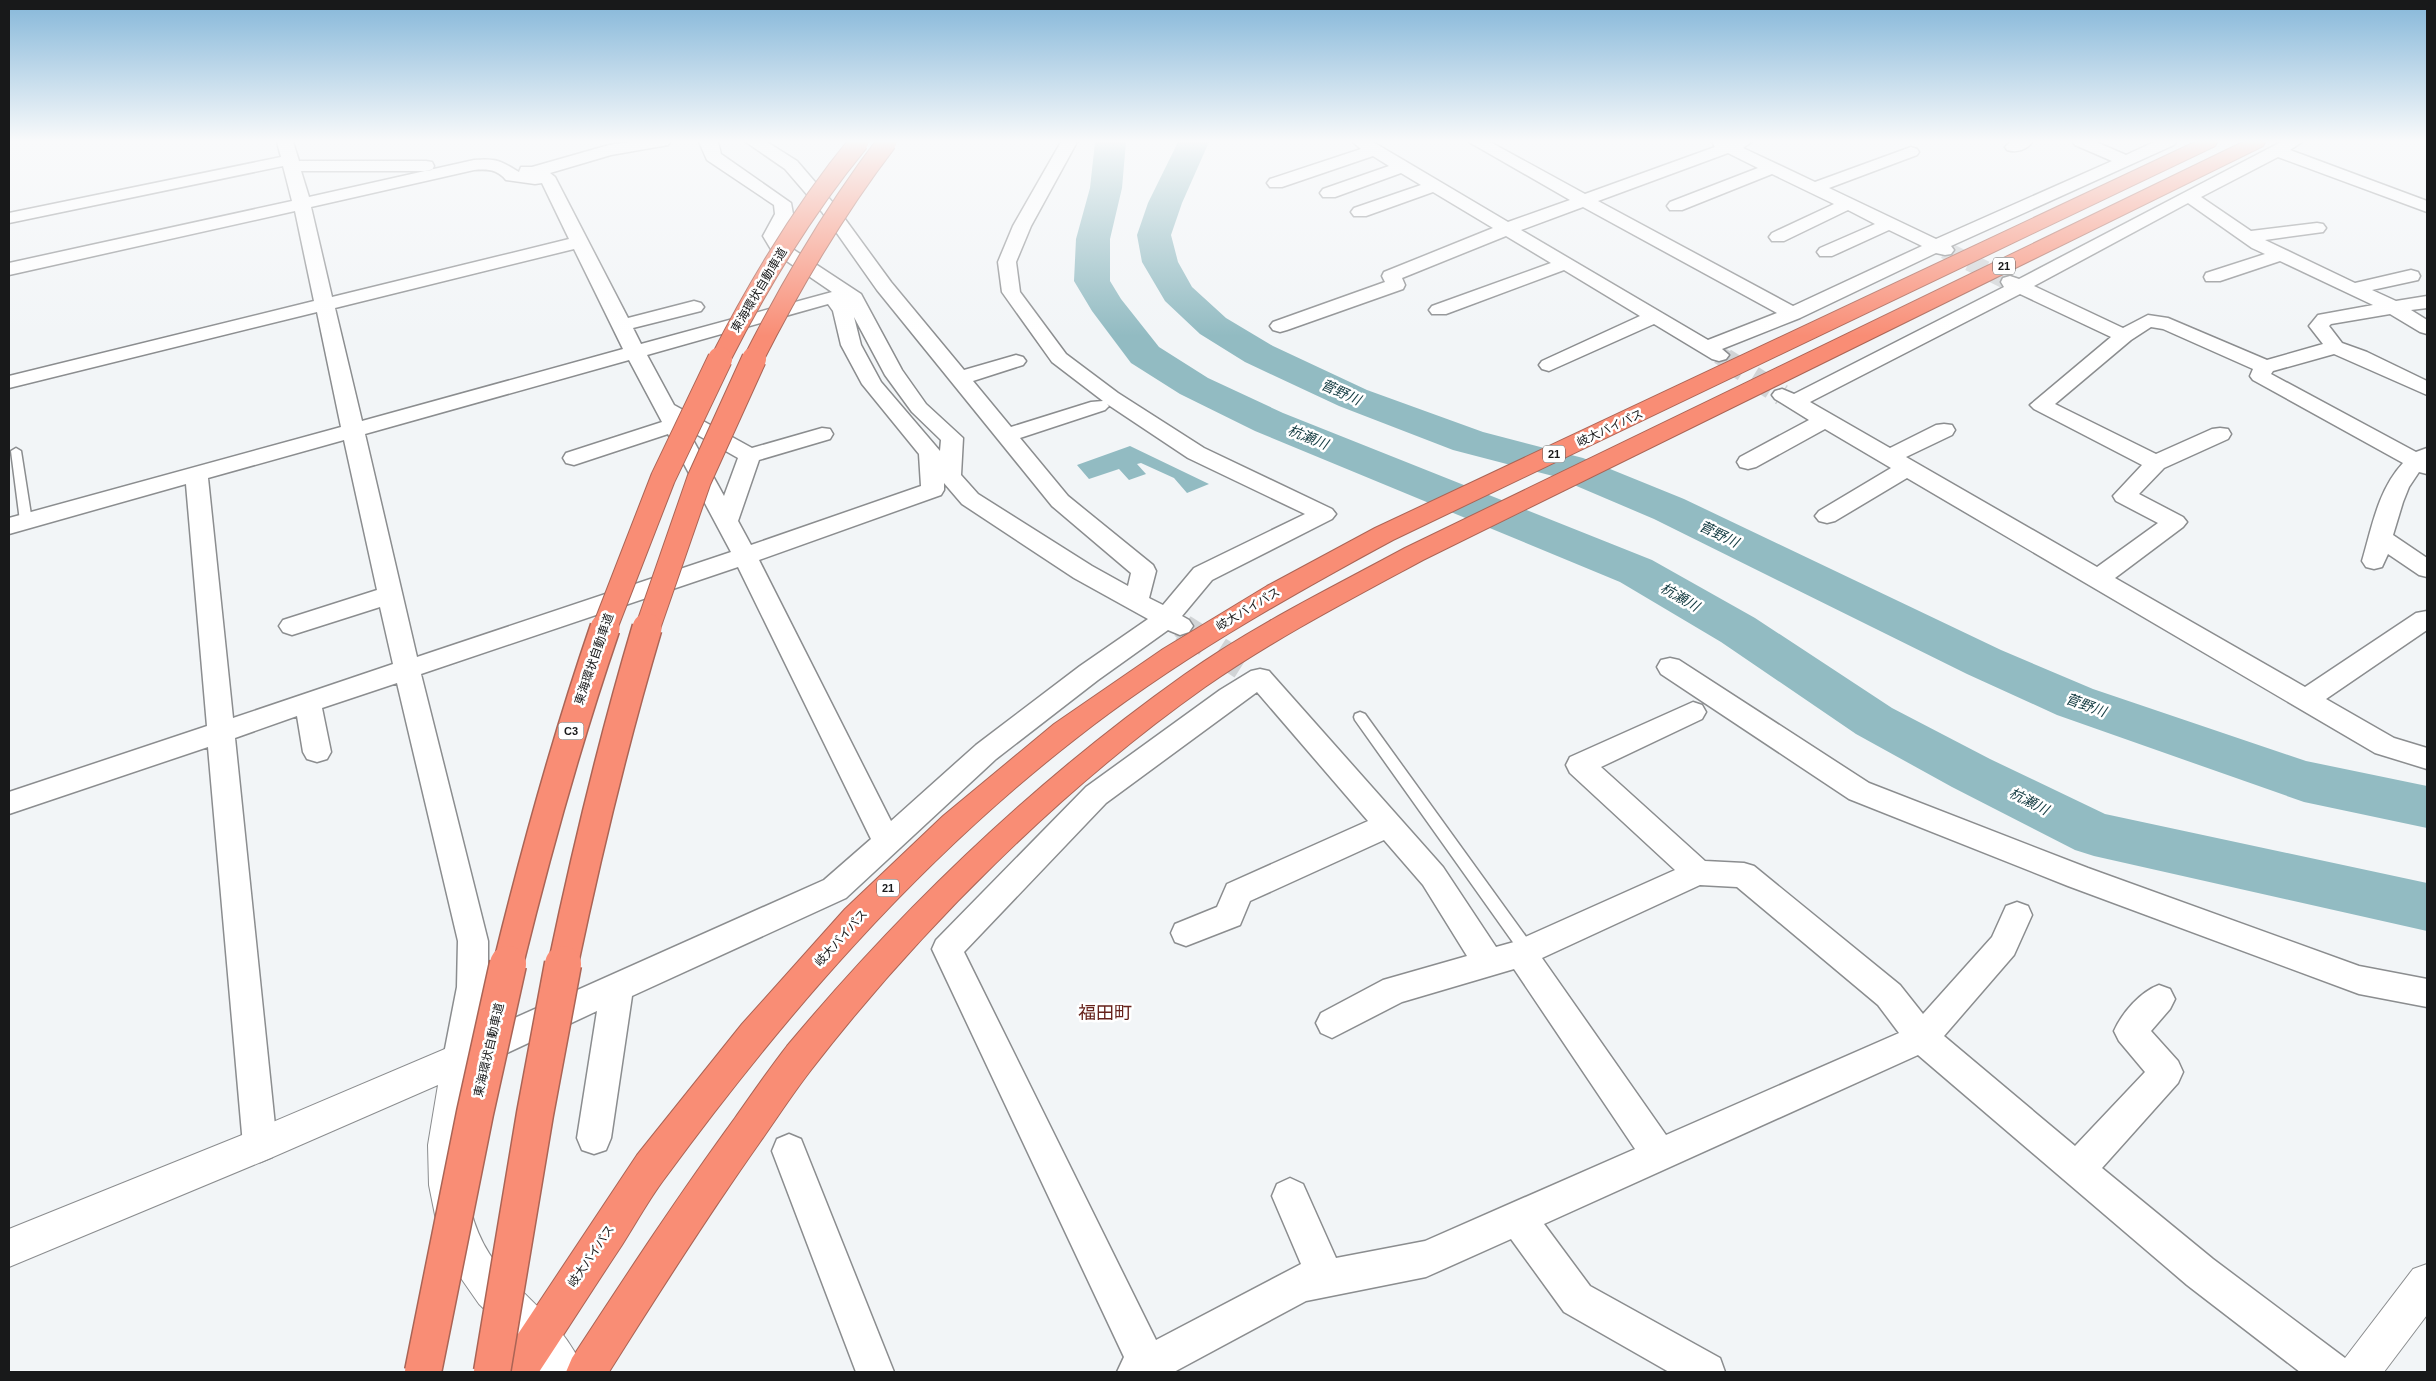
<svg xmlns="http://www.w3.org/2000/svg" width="2436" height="1381" font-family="Arial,'Noto Sans JP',sans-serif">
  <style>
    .water { fill: #92bbc2 }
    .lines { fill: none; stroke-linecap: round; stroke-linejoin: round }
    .river { fill: #92bbc2; fill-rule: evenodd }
    .street-tunnel-far2 { stroke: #d1d4d6; stroke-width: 18; stroke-dasharray: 18 9; stroke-linecap: butt }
    .street-tunnel-far1 { stroke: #d1d4d6; stroke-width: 22; stroke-dasharray: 22 11; stroke-linecap: butt }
    .street-tunnel { stroke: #d1d4d6; stroke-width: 28; stroke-dasharray: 28 14; stroke-linecap: butt }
    .lane-casing { stroke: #8b8d8f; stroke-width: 3 }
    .street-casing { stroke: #8b8d8f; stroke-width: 3 }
    .secondary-casing { stroke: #8b8d8f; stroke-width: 2 }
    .highway-casing { stroke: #aa6455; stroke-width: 2 }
    .lane { fill: #fff; fill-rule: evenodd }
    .street { fill: #fff; fill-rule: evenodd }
    .secondary { fill: #fff; fill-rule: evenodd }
    .highway { fill: #f98d75; fill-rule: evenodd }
    .highway-bridge-far3-casing { stroke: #aa6455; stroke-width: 21; stroke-linecap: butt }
    .highway-bridge-far2-casing { stroke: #aa6455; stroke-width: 26; stroke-linecap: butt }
    .highway-bridge-far1-casing { stroke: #aa6455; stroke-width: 32; stroke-linecap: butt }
    .highway-bridge-casing { stroke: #aa6455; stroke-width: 39; stroke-linecap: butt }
    .highway-bridge-far3 { stroke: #f98d75; stroke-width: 19 }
    .highway-bridge-far2 { stroke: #f98d75; stroke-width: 24 }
    .highway-bridge-far1 { stroke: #f98d75; stroke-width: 29 }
    .highway-bridge { stroke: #f98d75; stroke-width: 36 }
    .labels { text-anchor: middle; stroke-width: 5; stroke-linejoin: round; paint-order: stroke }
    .shield { fill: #fff; stroke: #5d5e5f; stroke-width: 1 }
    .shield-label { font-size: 11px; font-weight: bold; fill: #18191a }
    .street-label { font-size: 12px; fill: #18191a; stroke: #fff }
    .water-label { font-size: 14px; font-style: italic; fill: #11393f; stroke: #fff }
    .near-quarter-label { font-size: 18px; fill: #66221b; stroke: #fff }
  </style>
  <rect width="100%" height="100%" fill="#f2f5f7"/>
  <!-- water -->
  <path class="water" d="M1130 446 1209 484 1187 493 1174 478 1141 463 1137 464 1146 474 1129 480 1119 469 1089 479 1077 465Z"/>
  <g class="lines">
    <!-- river -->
    <path class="river" d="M1095 142H1126L1122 188 1110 239V281L1121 299 1159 347 1208 378 1283 413 1652 560 1755 618 1892 708 1990 759 2105 814 2427 883V931L2094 856 2075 850 1952 787 1856 734 1721 642 1620 582 1255 431 1180 394 1131 363 1092 311 1074 281 1076 239 1090 188Z
      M1178 142H1209L1182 203 1171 235 1178 262 1192 287 1226 318 1273 346 1367 390 1483 432 1583 458 1684 499 2001 650 2093 689 2306 761 2427 786V828L2304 802 2057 715 1967 674 1654 519 1553 476 1453 450 1339 406 1245 362 1200 334 1165 301 1142 262 1137 235 1148 203Z"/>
    <!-- street-tunnel-far2 -->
    <path class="street-tunnel-far2" d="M1945 250 2010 282
      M1719 355 1727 360"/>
    <!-- street-tunnel-far1 -->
    <path class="street-tunnel-far1" d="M1725 359 1782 395
      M1181 627 1185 630"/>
    <!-- street-tunnel -->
    <path class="street-tunnel" d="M1183 628 1249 670"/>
    <!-- lane casing -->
    <g class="lane-casing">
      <path id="lane" d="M16 448 21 451 32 521 26 525 20 521 11 451Z
        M1360 712 1365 714 1532 945 1534 950 1532 955 1527 956 1522 955 1355 720 1354 717 1355 714Z"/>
    </g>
    <!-- street casing -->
    <g class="street-casing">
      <path id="street" d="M277 142H293L299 161H426L432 162 434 166 432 170 426 171H301L309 197 474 160C497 158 501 161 519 172L521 167H532L609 145 628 142H670L668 145 611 155 550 173 555 177 628 318 694 301 701 303 704 307 701 311 633 328 641 344 832 292 772 251 763 236 775 214 774 205 707 160 699 142H718L721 154 791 203 793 214 781 236 785 244 861 294 902 370 926 404 963 438 961 475 978 494 1092 566 1128 586 1131 573 1052 506 877 290 822 212 785 169 746 142H767L797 161 834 204 891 282 964 370 1016 355 1023 357 1026 361 1023 365 973 381 1011 427 1091 402 1103 401 1052 362 1002 292 998 262 1013 226 1061 142H1077L1031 226 1016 262 1020 292 1066 354 1118 393 1204 448 1332 509 1336 514 1332 519 1212 580 1182 616 1189 620 1193 626 1189 632 1180 635 1168 630 1098 680 996 759 846 898 632 996 611 1138 606 1150 594 1154 582 1150 577 1138 597 1011 490 1061 478 1065 474 1063 471 1070 459 1074 447 1070 443 1059 457 987 458 941 397 683 322 708 331 752 327 759 317 762 307 759 303 752 297 716 235 738 277 1145 272 1157 260 1162 248 1157 243 1145 208 747 9 814V792L207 726 186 484 9 534V518L341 427 317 312 9 388V376L314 301 295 211 9 275V263L292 201 283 166 9 223V213L281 157ZM474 170C487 169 497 169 506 180L535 184 542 183 569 239 332 297 311 207ZM574 249 623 349 362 421 335 308ZM828 304 833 311 841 345 862 384 919 454 921 486 751 545 738 521 759 460 830 439 833 434 830 429 822 428 752 448 674 405 647 355ZM854 317 885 375 912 412 941 440 940 451 881 382 861 345ZM629 360 662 422 566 453 563 458 566 463 574 465 668 434 731 552 417 657 365 434ZM1107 404 1188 458 1305 514 1194 568 1163 605 1149 598 1156 571 1153 565 1068 496 1020 438 1105 410 1109 406ZM687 429 738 458 724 496ZM344 440 377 590 283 620 279 626 283 632 292 635 380 607 393 664 233 718 208 478ZM944 483 962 504 1074 578 1148 619 1080 666 976 745 891 821 759 560 941 495 944 490ZM738 567 871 839 824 880 481 1033 488 987V941L421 674Z
        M1353 142H1373L1508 222 1570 200 1469 142H1490L1585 194 1715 147 1712 142H1751L1743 148 1815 182 1911 147 1917 149 1919 152 1917 155 1829 188 1936 239 2112 161 2075 145 2073 142H2096L2126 155 2154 142H2176L2174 145 1951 246 1954 250 1951 254 1945 255 1936 253 1800 318 1722 349 1729 355 1726 359 1719 361 1712 359 1654 324 1549 371 1542 369 1539 365 1542 361 1640 316 1564 270 1446 314H1432L1429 310 1432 306 1551 263 1506 236 1402 278 1405 285 1403 289 1287 330 1280 332 1273 330 1270 326 1273 322 1385 282 1382 276 1384 272 1493 228 1433 192 1366 216H1354L1351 212 1354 208 1421 185 1401 173 1335 197H1323L1320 193 1323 189 1389 166 1373 156 1282 187H1270L1267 183 1270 179 1361 149ZM1728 153 1758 168 1670 202 1667 206 1670 210H1682L1772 174 1834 204 1772 233 1769 237 1772 241H1784L1848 210 1875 224 1820 248 1817 252 1820 256H1832L1889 230 1922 246 1793 306 1598 201ZM1583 207 1777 313 1708 340 1521 230Z
        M2010 142H2032C2027 150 2016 153 2007 150L2005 147Z
        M2281 142H2302L2290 150 2427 201V212L2278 157 2201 197 2251 231 2317 223 2323 224 2326 228 2323 232 2265 240 2355 283 2411 270 2418 272 2420 276 2418 280 2372 290 2396 301 2427 296V308L2411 310 2427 320V334L2420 332 2390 314 2331 324 2329 326 2342 343 2367 352 2427 381V395L2334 354 2273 371 2271 374 2416 452 2427 448V474L2419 472 2409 487 2403 502 2393 535 2427 558V577L2419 575 2388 554 2382 567 2374 569 2366 567 2362 561C2372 527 2378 490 2403 463L2253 380 2250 376 2253 369 2163 329 2151 327 2131 340 2055 404 2156 454 2212 429 2220 428 2228 429 2231 434 2228 439 2164 468 2139 494 2183 517 2187 522 2183 527 2115 578 2305 687 2416 613 2427 611V630L2326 699 2394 738 2427 748V769L2375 753 1907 478 1835 521 1827 523 1819 521 1815 516 1819 511 1891 468 1825 429 1756 467 1748 469 1740 467 1737 462 1740 457 1809 420 1775 399 1772 395 1775 391 1782 389 1794 394 2004 287 2001 282 2003 278 2010 276 2019 279ZM2188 203 2252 248 2265 254 2206 273 2204 277 2206 281H2220L2280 261 2373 305 2318 315 2309 326 2323 344 2267 360 2168 318 2148 315 2123 328 2034 286ZM2020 294 2111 337 2030 405 2034 409 2142 465 2113 496 2116 501 2158 523 2097 567 1906 457 1952 435 1955 430 1952 425 1944 424 1936 425 1890 448 1810 402Z
        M1670 658 1679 660 1869 783 2088 868 2359 966 2427 979V1007L2359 994 2068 886 1849 799 1661 674 1657 667 1661 660Z
        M1260 669 1269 671 1443 867 1496 947 1514 942 1675 870 1570 773 1566 765 1570 757 1693 702 1702 705 1706 712 1702 719 1601 767 1705 861 1744 863 1754 866 1900 985 1923 1014 1992 937 2006 906 2017 902 2028 906 2032 915 2014 955 1944 1036 2075 1146 2145 1072 2119 1041 2114 1031C2122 1013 2140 992 2159 985L2170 989 2175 999 2170 1009 2151 1031 2178 1061 2183 1072 2178 1083 2102 1168 2213 1259 2345 1358 2350 1372H2300L2187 1285 1918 1055 1544 1224 1590 1286 1720 1358 1725 1372H1669L1564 1312 1511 1239 1426 1277 1306 1301 1174 1372H1117L1124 1357 932 949 936 940 1086 787 1220 690 1251 671ZM1257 692 1368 821 1227 884 1217 907 1175 924 1171 933 1175 942 1186 946 1240 925 1250 901 1384 840 1423 885 1467 956 1383 980 1321 1013 1316 1023 1321 1033 1332 1038 1402 1002 1514 969 1635 1149 1425 1241 1336 1258 1303 1184 1290 1178 1277 1184 1272 1196 1301 1264 1156 1340 964 952 1106 803ZM1700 885 1737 887 1878 1005 1899 1033 1666 1135 1542 958Z
        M789 1134 801 1139 894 1372H856L772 1151 777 1139Z"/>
    </g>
    <!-- secondary casing -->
    <g class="secondary-casing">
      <path id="secondary" d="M459 1043 471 1048 476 1059C466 1135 448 1217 509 1278 537 1307 570 1333 584 1372H540L525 1349 479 1304 456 1271 437 1225 429 1185 428 1145 438 1085 273 1157 9 1267V1229L247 1133Z
        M2427 1264V1315L2384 1372H2339L2345 1358 2413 1269Z"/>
    </g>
    <!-- highway casing -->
    <g class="highway-casing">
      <path id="highway" d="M2195 142H2217L2215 146 1393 540C1282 600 1173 662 1074 740 915 864 783 1017 665 1178 649 1199 636 1223 622 1245 594 1287 567 1330 539 1372H496L502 1358 637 1155 742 1024 845 909 943 816 1054 724 1163 649 1267 586 1375 528Z
        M2243 142H2265L2263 146 1423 560C1349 600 1274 639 1205 687 1061 789 919 930 811 1070 793 1093 777 1118 760 1142 707 1217 658 1294 609 1372H566L572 1358C625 1277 678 1196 735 1118 752 1094 769 1069 787 1046 904 906 1036 780 1184 675 1253 626 1331 588 1405 548Z"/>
    </g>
    <!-- lane -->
    <use href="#lane" class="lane"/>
    <!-- street -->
    <use href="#street" class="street"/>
    <!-- secondary -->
    <use href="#secondary" class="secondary"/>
    <!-- highway -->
    <use href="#highway" class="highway"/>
    <!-- highway-bridge-far3 casing -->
    <g class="highway-bridge-far3-casing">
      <path id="highway-bridge-far3" d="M720 360C759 283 804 209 859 142
        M753 360C792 283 835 210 887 142"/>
    </g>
    <!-- highway-bridge-far2 casing -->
    <g class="highway-bridge-far2-casing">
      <path id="highway-bridge-far2" d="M604 630 663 478 720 359
        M647 630 699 480 754 359"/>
    </g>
    <!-- highway-bridge-far1 casing -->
    <g class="highway-bridge-far1-casing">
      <path id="highway-bridge-far1" d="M508 965C536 851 567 739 605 628
        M563 965C587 851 614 739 647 628"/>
    </g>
    <!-- highway-bridge casing -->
    <g class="highway-bridge-casing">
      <path id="highway-bridge" d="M423 1372 475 1113 508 964
        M492 1372 535 1114 563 964"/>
    </g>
    <!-- highway-bridge-far3 -->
    <use href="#highway-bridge-far3" class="highway-bridge-far3"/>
    <!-- highway-bridge-far2 -->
    <use href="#highway-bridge-far2" class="highway-bridge-far2"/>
    <!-- highway-bridge-far1 -->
    <use href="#highway-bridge-far1" class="highway-bridge-far1"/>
    <!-- highway-bridge -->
    <use href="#highway-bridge" class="highway-bridge"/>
  </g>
  <!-- sky -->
  <linearGradient id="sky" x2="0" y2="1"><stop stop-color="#85b7d9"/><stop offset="0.42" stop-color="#f9fafb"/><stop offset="1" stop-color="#f9fafb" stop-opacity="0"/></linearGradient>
  <rect width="2436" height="336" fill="url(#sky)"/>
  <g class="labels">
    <!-- shield labels -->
    <g class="shield">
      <rect x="1993" y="257.5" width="22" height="17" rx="4"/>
      <rect x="1543" y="445.5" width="22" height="17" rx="4"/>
      <rect x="558.5" y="722.5" width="25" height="17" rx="4"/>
      <rect x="877" y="879.5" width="22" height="17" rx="4"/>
    </g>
    <g class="shield-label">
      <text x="2004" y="270">21</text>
      <text x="1554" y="458">21</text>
      <text x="571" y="735">C3</text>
      <text x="888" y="892">21</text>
    </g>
    <!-- street labels -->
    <g class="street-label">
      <text transform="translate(759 290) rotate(-59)" y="4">東海環状自動車道</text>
      <text transform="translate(1610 428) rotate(-25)" y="4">岐大バイパス</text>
      <text transform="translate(1248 609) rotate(-31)" y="4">岐大バイパス</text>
      <text transform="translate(594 659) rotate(-71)" y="4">東海環状自動車道</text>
      <text transform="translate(841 938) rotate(-48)" y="4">岐大バイパス</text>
      <text transform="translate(489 1050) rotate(-77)" y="4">東海環状自動車道</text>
      <text transform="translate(591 1256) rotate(-56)" y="4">岐大バイパス</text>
    </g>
    <!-- water labels -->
    <g class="water-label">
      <text transform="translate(1341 392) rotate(24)" y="5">菅野川</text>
      <text transform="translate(1308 437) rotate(22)" y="5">杭瀬川</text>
      <text transform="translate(1719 534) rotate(26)" y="5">菅野川</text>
      <text transform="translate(1680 597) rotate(30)" y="5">杭瀬川</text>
      <text transform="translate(2086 705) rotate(20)" y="5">菅野川</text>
      <text transform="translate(2029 801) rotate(27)" y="5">杭瀬川</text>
    </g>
    <!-- near-quarter labels -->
    <g class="near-quarter-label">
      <text x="1105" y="1019">福田町</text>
    </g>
  </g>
  <!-- border -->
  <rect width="2436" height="1381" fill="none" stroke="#18191a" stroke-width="20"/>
</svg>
